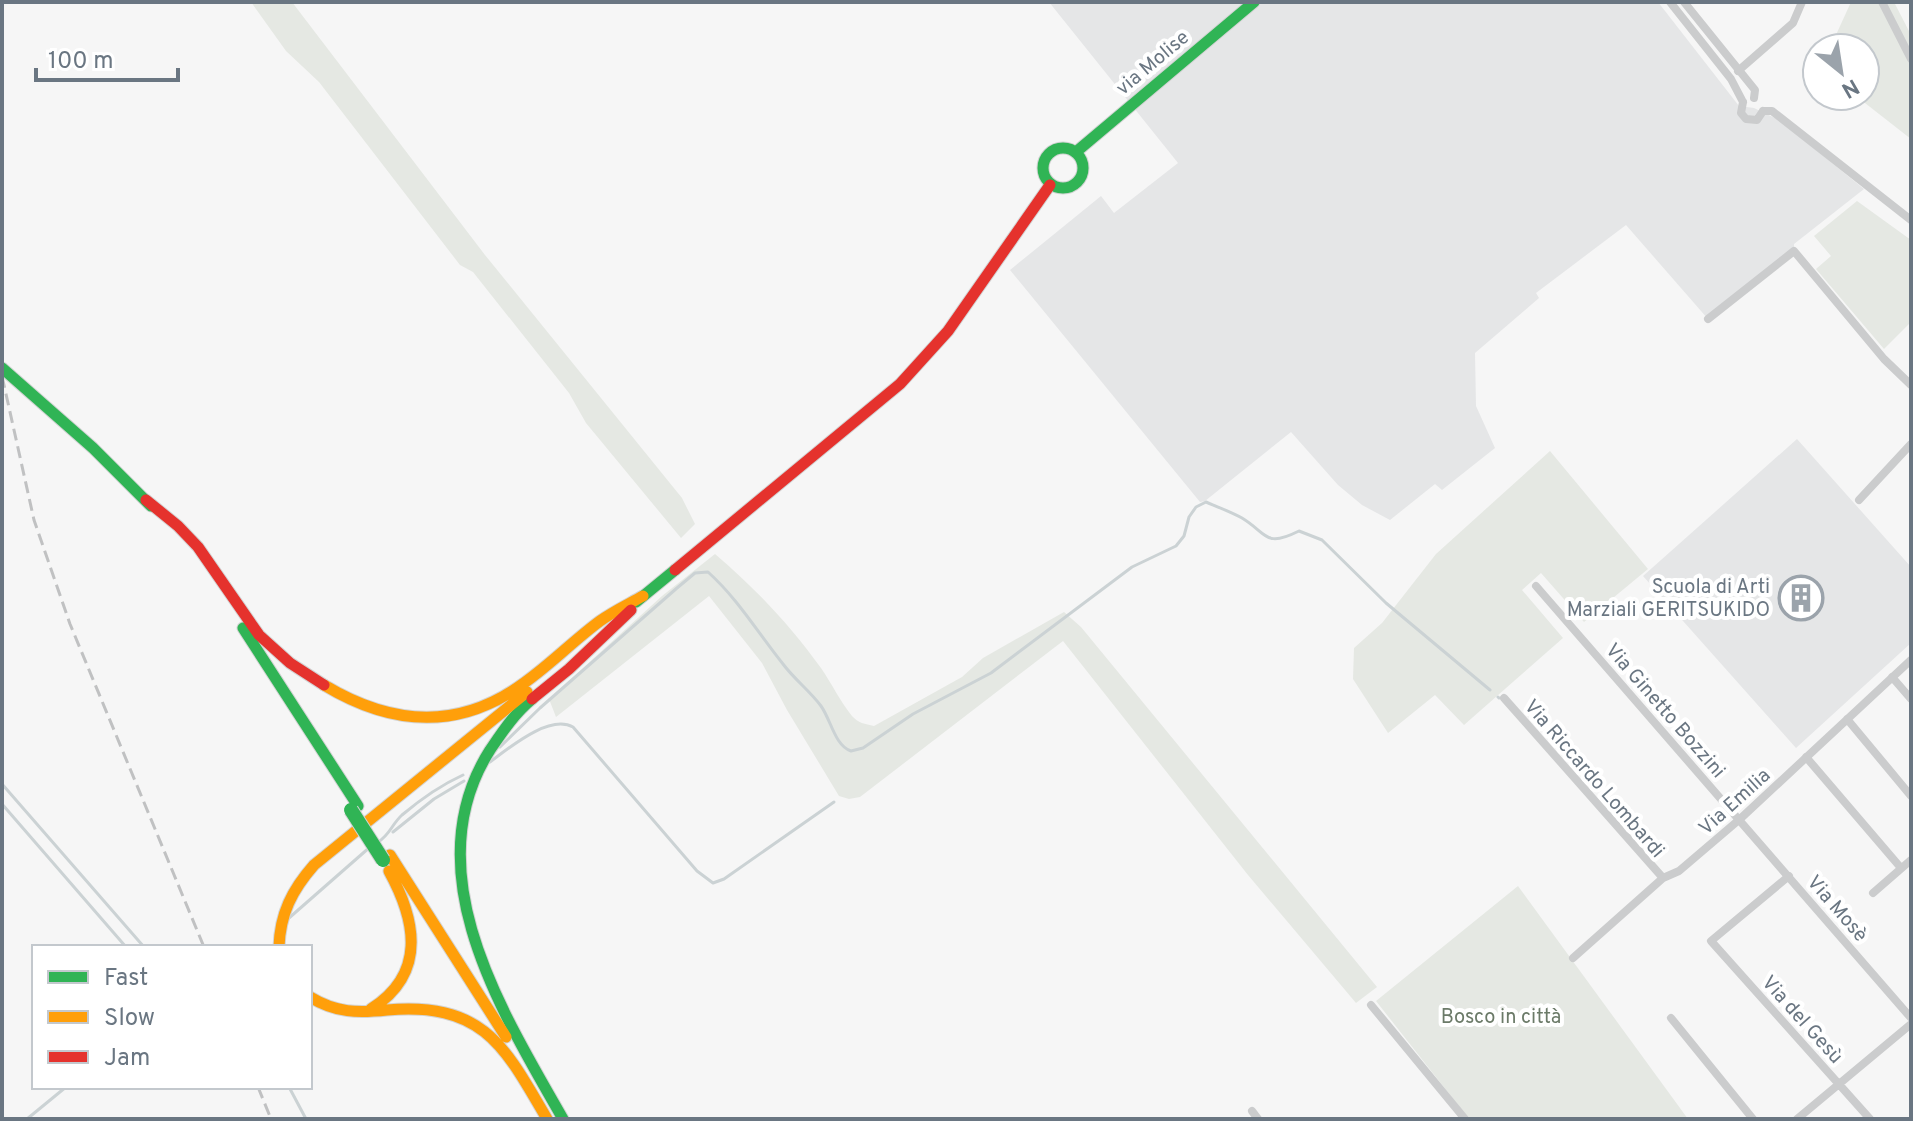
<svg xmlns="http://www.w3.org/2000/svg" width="1913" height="1121" font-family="Overpass,sans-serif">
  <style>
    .built { fill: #e5e6e7 }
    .green { fill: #e5e8e3 }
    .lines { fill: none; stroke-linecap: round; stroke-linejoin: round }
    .stream { stroke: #cbd2d4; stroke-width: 3 }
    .fast-casing { stroke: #d3d4d4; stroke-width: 13 }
    .slow-casing { stroke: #d3d4d4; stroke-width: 13 }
    .jam-casing { stroke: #d3d4d4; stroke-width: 13 }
    .street { stroke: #cbcccd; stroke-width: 8 }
    .fast { stroke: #30b455; stroke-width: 11 }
    .slow { stroke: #ff9f0a; stroke-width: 11 }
    .jam { stroke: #e5322d; stroke-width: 11 }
    .rail { stroke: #c0c1c2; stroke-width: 3; stroke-dasharray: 12 6; stroke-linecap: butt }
    .fast-bridge-casing { stroke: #d3d3d4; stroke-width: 16; stroke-linecap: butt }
    .fast-bridge { stroke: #30b455; stroke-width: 14 }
    .labels { text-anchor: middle; stroke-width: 8; stroke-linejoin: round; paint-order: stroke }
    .street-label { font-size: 20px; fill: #6a7682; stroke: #fff }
    .poi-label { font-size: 20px; fill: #6a7682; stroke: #fff; text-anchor: end }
    .park-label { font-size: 20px; fill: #6b7a68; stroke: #fff }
  </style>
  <rect width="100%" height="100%" fill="#f6f6f6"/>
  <!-- built -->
  <path class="built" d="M1049 2H1658L1739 106 1754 108 1779 120 1864 189 1794 244V251L1708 319 1626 225 1536 293 1539 298 1475 353 1476 406 1495 448 1442 490 1435 484 1390 520 1362 505 1338 485 1291 432 1205 501 1200 502 1010 270 1101 196 1114 213 1178 163Z
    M1797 439 1911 567V643L1796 748 1643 576Z"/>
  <!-- green -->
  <path class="green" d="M251 2H292L485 255 682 498 695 524 681 538 586 423 569 393 473 272 460 265 319 82 286 51Z
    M1851 2H1894L1911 35V139L1856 96H1865V48H1830Z
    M1857 201 1911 240V322L1884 349 1816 269 1831 256 1814 236Z
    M1550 451 1648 569 1584 622 1541 573 1522 590 1563 638 1464 725 1435 695 1388 733 1353 679 1354 648 1382 623 1436 554Z
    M715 554C756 589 789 624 821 668 832 684 840 701 852 716 858 723 865 724 874 726L962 677 983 658 1064 612 1081 627 1377 987 1356 1003 1248 875 1063 641 860 797 849 799 839 796 787 710 762 663 709 596 556 717 549 699 662 596Z
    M1518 886 1688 1119H1469L1376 1001Z"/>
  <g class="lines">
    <!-- stream -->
    <path class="stream" d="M1498 697 1499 698
      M500 747 540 708 677 588 695 573 708 572C738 599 758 633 783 664 794 679 810 691 821 706 831 720 835 746 851 751L863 748 913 714 991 673 1132 567 1176 546 1184 536 1189 517 1196 507 1206 502C1218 507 1231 512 1242 518 1268 534 1265 548 1299 531L1322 540 1386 603 1490 690
      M490 762C509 748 549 714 573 727L697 871 713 883 724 879 834 802
      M2 784 144 947
      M2 804 126 947
      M393 832 434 799 464 781
      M377 843C391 834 391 825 402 815 421 799 441 785 463 775
      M289 918 370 847
      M289 1087 306 1119
      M27 1119 66 1087"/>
    <!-- fast casing -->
    <g class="fast-casing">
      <path id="fast" d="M1043 168a20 20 0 1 1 40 0a20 20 0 1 1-40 0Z
        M1076 152 1254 2
        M2 368 93 448 151 506
        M636 602 675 570
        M243 628 358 806
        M532 699C514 714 503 731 490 750 413 871 502 1012 563 1119"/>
    </g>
    <!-- slow casing -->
    <g class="slow-casing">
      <path id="slow" d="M324 685C392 726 459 731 524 683 551 664 574 640 600 621 614 611 629 604 643 596
        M390 855 506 1037
        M279 947C280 914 292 890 314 865L527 692
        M310 997C336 1013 358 1013 387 1010 483 1002 504 1045 547 1119
        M371 1009C426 974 417 922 389 871"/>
    </g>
    <!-- jam casing -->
    <g class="jam-casing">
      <path id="jam" d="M146 500 178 526 198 547 259 635 290 663 324 685
        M675 570 900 384 948 331 1050 185
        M532 699 569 669 631 610"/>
    </g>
    <!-- street -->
    <path class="street" d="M1670 2 1731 79 1743 102
      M1684 2 1755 90 1754 98
      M1882 2 1911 59
      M1738 71 1793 23 1802 2
      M1743 102 1741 113 1746 119 1757 120 1763 111
      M1763 111H1772L1911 220
      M1708 319 1794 251 1884 359 1911 385
      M1859 500 1911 444
      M1536 586 1911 1018
      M1892 677 1911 699
      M1504 698 1663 878
      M1847 719 1911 796
      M1806 757 1901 868
      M1789 876 1711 941 1870 1119
      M1873 893 1911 860
      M1573 958 1663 878 1679 871 1740 819 1911 660
      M1371 1005 1465 1119
      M1671 1018 1753 1119
      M1252 1111 1258 1119
      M1797 1119 1911 1024"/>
    <!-- fast -->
    <use href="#fast" class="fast"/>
    <!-- slow -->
    <use href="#slow" class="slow"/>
    <!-- jam -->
    <use href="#jam" class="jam"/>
    <!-- rail -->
    <path class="rail" d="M2 376 34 520 70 624 204 947
      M258 1087 271 1119"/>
    <!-- fast-bridge casing -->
    <g class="fast-bridge-casing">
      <path id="fast-bridge" d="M351 810 383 860"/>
    </g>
    <!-- fast-bridge -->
    <use href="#fast-bridge" class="fast-bridge"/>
  </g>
  <!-- icons -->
  <defs>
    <g id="building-ring" transform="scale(2.3)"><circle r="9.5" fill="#fff" stroke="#9ba3ab" stroke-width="1.5"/><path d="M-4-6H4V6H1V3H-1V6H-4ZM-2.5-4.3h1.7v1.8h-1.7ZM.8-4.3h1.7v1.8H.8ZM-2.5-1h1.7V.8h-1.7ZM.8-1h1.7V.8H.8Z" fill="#9ba3ab"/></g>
  </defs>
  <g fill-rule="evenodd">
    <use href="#building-ring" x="1801" y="598"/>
  </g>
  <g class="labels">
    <!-- street labels -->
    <g class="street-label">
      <text transform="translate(1152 62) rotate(-40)" y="7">via Molise</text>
      <text transform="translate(1666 710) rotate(49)" y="7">Via Ginetto Bozzini</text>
      <text transform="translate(1595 778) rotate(49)" y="7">Via Riccardo Lombardi</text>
      <text transform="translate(1734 801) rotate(-42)" y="7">Via Emilia</text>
      <text transform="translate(1838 908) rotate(49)" y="7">Via Mosè</text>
      <text transform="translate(1803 1019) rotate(48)" y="7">Via del Gesù</text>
    </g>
    <!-- poi labels -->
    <g class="poi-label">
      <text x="1770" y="593">Scuola di Arti<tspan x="1770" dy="23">Marziali GERITSUKIDO</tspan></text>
    </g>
    <!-- park labels -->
    <g class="park-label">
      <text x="1501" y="1023">Bosco in città</text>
    </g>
  </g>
  <!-- border -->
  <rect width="1913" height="1121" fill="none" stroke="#6a7682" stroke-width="8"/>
  <!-- legend -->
  <rect x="32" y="945" width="280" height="144" fill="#ffffff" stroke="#c3c8cd" stroke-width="2"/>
  <rect x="48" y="971" width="40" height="12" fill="#30b455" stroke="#c3c8cd" stroke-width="2"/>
  <text x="104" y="985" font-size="24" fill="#6a7682">Fast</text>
  <rect x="48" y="1011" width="40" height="12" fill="#ff9f0a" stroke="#c3c8cd" stroke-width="2"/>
  <text x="104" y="1025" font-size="24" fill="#6a7682">Slow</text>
  <rect x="48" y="1051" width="40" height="12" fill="#e5322d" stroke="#c3c8cd" stroke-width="2"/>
  <text x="104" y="1065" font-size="24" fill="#6a7682">Jam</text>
  <!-- north arrow -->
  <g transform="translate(1841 72) rotate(150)"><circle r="38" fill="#ffffff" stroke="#c3c8cd" stroke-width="2"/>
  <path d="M0-6L14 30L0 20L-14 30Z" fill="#9ba3ab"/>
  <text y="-12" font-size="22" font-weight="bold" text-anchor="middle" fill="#6a7682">N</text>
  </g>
  <!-- scale -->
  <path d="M36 68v12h142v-12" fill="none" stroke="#6a7682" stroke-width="4"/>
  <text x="48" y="68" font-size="24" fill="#6a7682" stroke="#ffffff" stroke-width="6" paint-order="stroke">100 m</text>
</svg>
